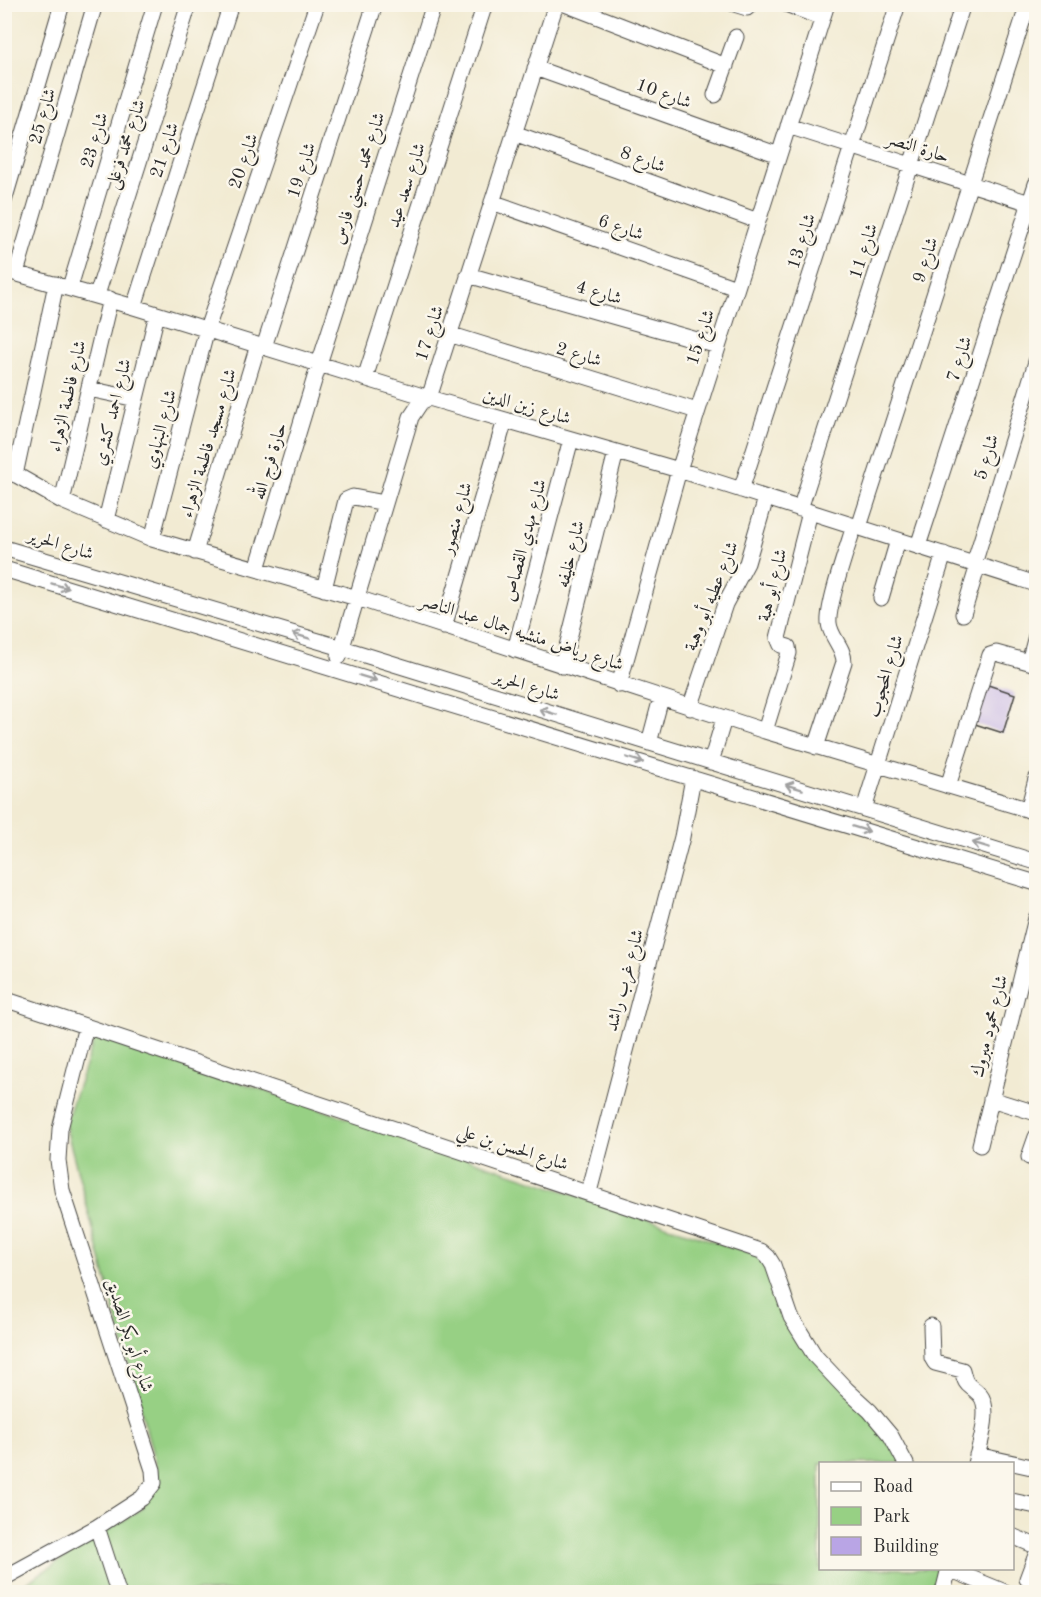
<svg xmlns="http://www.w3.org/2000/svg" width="1041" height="1597" font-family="'Old Standard TT',Amiri,serif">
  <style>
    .green { fill: #97d084; stroke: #617e58; stroke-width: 1.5 }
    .building { fill: #b9a5e5 }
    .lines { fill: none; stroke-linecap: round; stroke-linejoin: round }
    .street-casing { stroke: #494844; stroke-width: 17 }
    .street { stroke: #fff; stroke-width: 15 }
    .oneway { stroke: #a0a0a0 }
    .labels { text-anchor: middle; stroke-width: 5; stroke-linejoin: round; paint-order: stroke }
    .street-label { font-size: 18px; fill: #2b2b2b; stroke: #fbf7ec }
  </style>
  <rect width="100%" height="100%" fill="#fbf7ec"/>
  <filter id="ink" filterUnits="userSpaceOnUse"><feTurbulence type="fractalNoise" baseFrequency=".0167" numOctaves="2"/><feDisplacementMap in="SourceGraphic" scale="12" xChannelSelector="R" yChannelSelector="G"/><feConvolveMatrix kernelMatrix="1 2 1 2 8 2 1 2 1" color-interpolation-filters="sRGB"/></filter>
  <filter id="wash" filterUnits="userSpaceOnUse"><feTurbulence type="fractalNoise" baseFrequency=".008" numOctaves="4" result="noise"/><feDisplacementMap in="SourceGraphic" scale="24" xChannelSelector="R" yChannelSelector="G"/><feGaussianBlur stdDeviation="1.35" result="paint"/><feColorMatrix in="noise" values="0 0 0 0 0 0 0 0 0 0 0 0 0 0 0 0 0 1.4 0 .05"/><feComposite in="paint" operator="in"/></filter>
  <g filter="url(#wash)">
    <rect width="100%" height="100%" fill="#f2ebd3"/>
    <!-- green -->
    <path class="green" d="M96 1034 773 1261 795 1324 915 1463 820 1464V1568L945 1569 940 1592H11L143 1508 157 1470 65 1124Z"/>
    <g id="blocks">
      <!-- building -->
      <path class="building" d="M988 685 1015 694 1003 733 975 724Z"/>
    </g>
  </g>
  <g filter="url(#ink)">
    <use href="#blocks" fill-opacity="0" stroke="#494844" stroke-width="1.5"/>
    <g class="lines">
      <!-- street casing -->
      <g class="street-casing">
        <path id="street" d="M565 4 726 66
          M734 4 747 8 751 4
          M786 4 822 18
          M535 68 779 155
          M715 95 736 37
          M788 126 1036 205
          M514 133 758 221
          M4 201 62 4
          M492 202 736 288
          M4 270 134 307 429 398 679 470 1036 584
          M16 273 95 4
          M468 275 718 346
          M70 287 155 4
          M97 295 189 4
          M134 307 231 4
          M449 334 697 411
          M264 347 375 4
          M365 378 485 4
          M89 389 136 399
          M4 468 62 501 152 539 357 598 765 731 1036 812
          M15 475 56 284
          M741 490 898 4
          M62 501 110 299
          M800 509 963 4
          M106 520 157 314
          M859 527 1028 4
          M152 539 207 329 317 4
          M918 546 1036 184
          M4 548 342 648 1036 862
          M195 552 258 345
          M974 564 1036 362
          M4 569 1036 883
          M257 569 319 364 434 4
          M324 589 346 500 353 497 385 503
          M881 598 898 540
          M963 614 978 565
          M444 627 505 420
          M515 650 571 439
          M339 657 411 417 421 402 429 398 556 4
          M1029 662 1036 636
          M562 666 616 452
          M619 685 679 470 827 4
          M690 708 725 604 747 563 766 498
          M765 731 789 653 788 647 781 645 778 638 810 512
          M649 743 661 698
          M816 747 844 662C844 647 830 637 829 623 827 605 848 546 854 526
          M711 762 724 719
          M948 786 990 655 996 653 1036 664
          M864 809 944 554
          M1028 810 1036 779
          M4 999 761 1251 768 1257 773 1265 791 1317 815 1356 846 1389 870 1411 891 1436 906 1464
          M991 1099 1036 1113
          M980 1145 1036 918
          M1029 1157 1036 1137
          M589 1192 682 837 693 778
          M931 1326 932 1358 935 1363 962 1370C967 1390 968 1382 980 1395 992 1409 979 1447 975 1464
          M977 1455 1036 1468
          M1012 1501 1036 1506
          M97 1527 118 1592
          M1012 1536 1036 1546
          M949 1569 1005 1592
          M4 1578 97 1527 142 1498 154 1483 153 1470 62 1190 58 1160 60 1129 86 1026
          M1027 1579 1036 1555
          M943 1592 949 1568"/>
      </g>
      <!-- street -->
      <use href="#street" class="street"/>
    </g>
    <!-- one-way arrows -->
    <defs><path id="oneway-shaft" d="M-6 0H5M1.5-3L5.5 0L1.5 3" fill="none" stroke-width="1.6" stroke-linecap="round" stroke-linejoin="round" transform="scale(1.5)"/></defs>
    <g class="oneway">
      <use href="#oneway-shaft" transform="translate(60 586) rotate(17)"/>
      <use href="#oneway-shaft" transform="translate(301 636) rotate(-163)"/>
      <use href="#oneway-shaft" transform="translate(368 678) rotate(17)"/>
      <use href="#oneway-shaft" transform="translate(548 712) rotate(-163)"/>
      <use href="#oneway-shaft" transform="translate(635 760) rotate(17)"/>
      <use href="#oneway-shaft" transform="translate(794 787) rotate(-163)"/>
      <use href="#oneway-shaft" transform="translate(861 829) rotate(17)"/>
      <use href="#oneway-shaft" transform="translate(981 845) rotate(-163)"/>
    </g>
  </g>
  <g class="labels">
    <!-- street labels -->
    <g class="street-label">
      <text transform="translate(664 93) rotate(20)" y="6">شارع 10</text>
      <text transform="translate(42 116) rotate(-74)" y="6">شارع 25</text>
      <text transform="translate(94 140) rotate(-73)" y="6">شارع 23</text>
      <text transform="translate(125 144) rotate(-72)" y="6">شارع محمد فرغلى</text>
      <text transform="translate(918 147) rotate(18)" y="6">حارة النصر</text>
      <text transform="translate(164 150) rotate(-72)" y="6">شارع 21</text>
      <text transform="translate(643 159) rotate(20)" y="6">شارع 8</text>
      <text transform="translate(243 161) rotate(-71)" y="6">شارع 20</text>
      <text transform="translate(301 170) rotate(-72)" y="6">شارع 19</text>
      <text transform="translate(358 178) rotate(-72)" y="6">شارع محمد حسني فارس</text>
      <text transform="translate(406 185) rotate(-72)" y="6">شارع سعد عيد</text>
      <text transform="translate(621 227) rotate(19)" y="6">شارع 6</text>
      <text transform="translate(801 241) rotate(-72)" y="6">شارع 13</text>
      <text transform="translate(863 251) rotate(-72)" y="6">شارع 11</text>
      <text transform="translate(925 260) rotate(-72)" y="6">شارع 9</text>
      <text transform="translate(599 292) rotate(16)" y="6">شارع 4</text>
      <text transform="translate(429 333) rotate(-72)" y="6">شارع 17</text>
      <text transform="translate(700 337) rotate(-72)" y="6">شارع 15</text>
      <text transform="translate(579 354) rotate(17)" y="6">شارع 2</text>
      <text transform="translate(959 359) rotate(-72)" y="6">شارع 7</text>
      <text transform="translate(67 396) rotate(-77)" y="6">شارع فاطمة الزهراء</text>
      <text transform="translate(527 406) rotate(16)" y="6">شارع زين الدين</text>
      <text transform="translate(112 412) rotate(-76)" y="6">شارع احمد كشري</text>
      <text transform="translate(160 429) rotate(-75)" y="6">شارع البنهاوي</text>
      <text transform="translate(208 443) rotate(-73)" y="6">شارع مسجد فاطمة الزهراء</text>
      <text transform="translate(986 457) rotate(-73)" y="6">شارع 5</text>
      <text transform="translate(269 461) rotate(-73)" y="6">حارة فرج الله</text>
      <text transform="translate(456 518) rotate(-74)" y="6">شارع منصور</text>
      <text transform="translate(524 540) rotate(-75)" y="6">شارع مهدي القصاص</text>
      <text transform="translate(61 544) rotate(17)" y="6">شارع الحرير</text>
      <text transform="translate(570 554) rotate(-76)" y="6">شارع خليفه</text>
      <text transform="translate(772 585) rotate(-76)" y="6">شارع أبو هبة</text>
      <text transform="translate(711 596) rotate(-68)" y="6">شارع عطيه أبو وهبة</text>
      <text transform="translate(522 632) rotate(18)" y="6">شارع رياض منشيه جمال عبد الناصر</text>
      <text transform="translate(885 676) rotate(-73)" y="6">شارع المحجوب</text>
      <text transform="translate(527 685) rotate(17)" y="6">شارع الحرير</text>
      <text transform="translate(624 980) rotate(-75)" y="6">شارع غرب راشد</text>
      <text transform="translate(989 1026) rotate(-76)" y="6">شارع محمود مبروك</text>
      <text transform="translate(513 1147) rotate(18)" y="6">شارع الحسن بن علي</text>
      <text transform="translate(130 1335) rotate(72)" y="6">شارع أبو بكر الصديق</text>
    </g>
  </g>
  <!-- margin -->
  <rect width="1041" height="1597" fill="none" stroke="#fbf7ec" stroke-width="24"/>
  <!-- legend -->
  <rect x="819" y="1462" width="195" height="108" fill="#fbf7ec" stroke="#a8a59f" stroke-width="1.5"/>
  <rect x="831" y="1482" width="30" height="9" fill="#ffffff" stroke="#a8a59f" stroke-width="1.5"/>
  <text x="873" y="1492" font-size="18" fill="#2b2b2b">Road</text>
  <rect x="831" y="1507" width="30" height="18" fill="#97d084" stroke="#a8a59f" stroke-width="1.5"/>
  <text x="873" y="1522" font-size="18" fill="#2b2b2b">Park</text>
  <rect x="831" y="1537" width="30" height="18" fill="#b9a5e5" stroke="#a8a59f" stroke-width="1.5"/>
  <text x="873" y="1552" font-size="18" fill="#2b2b2b">Building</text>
</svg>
